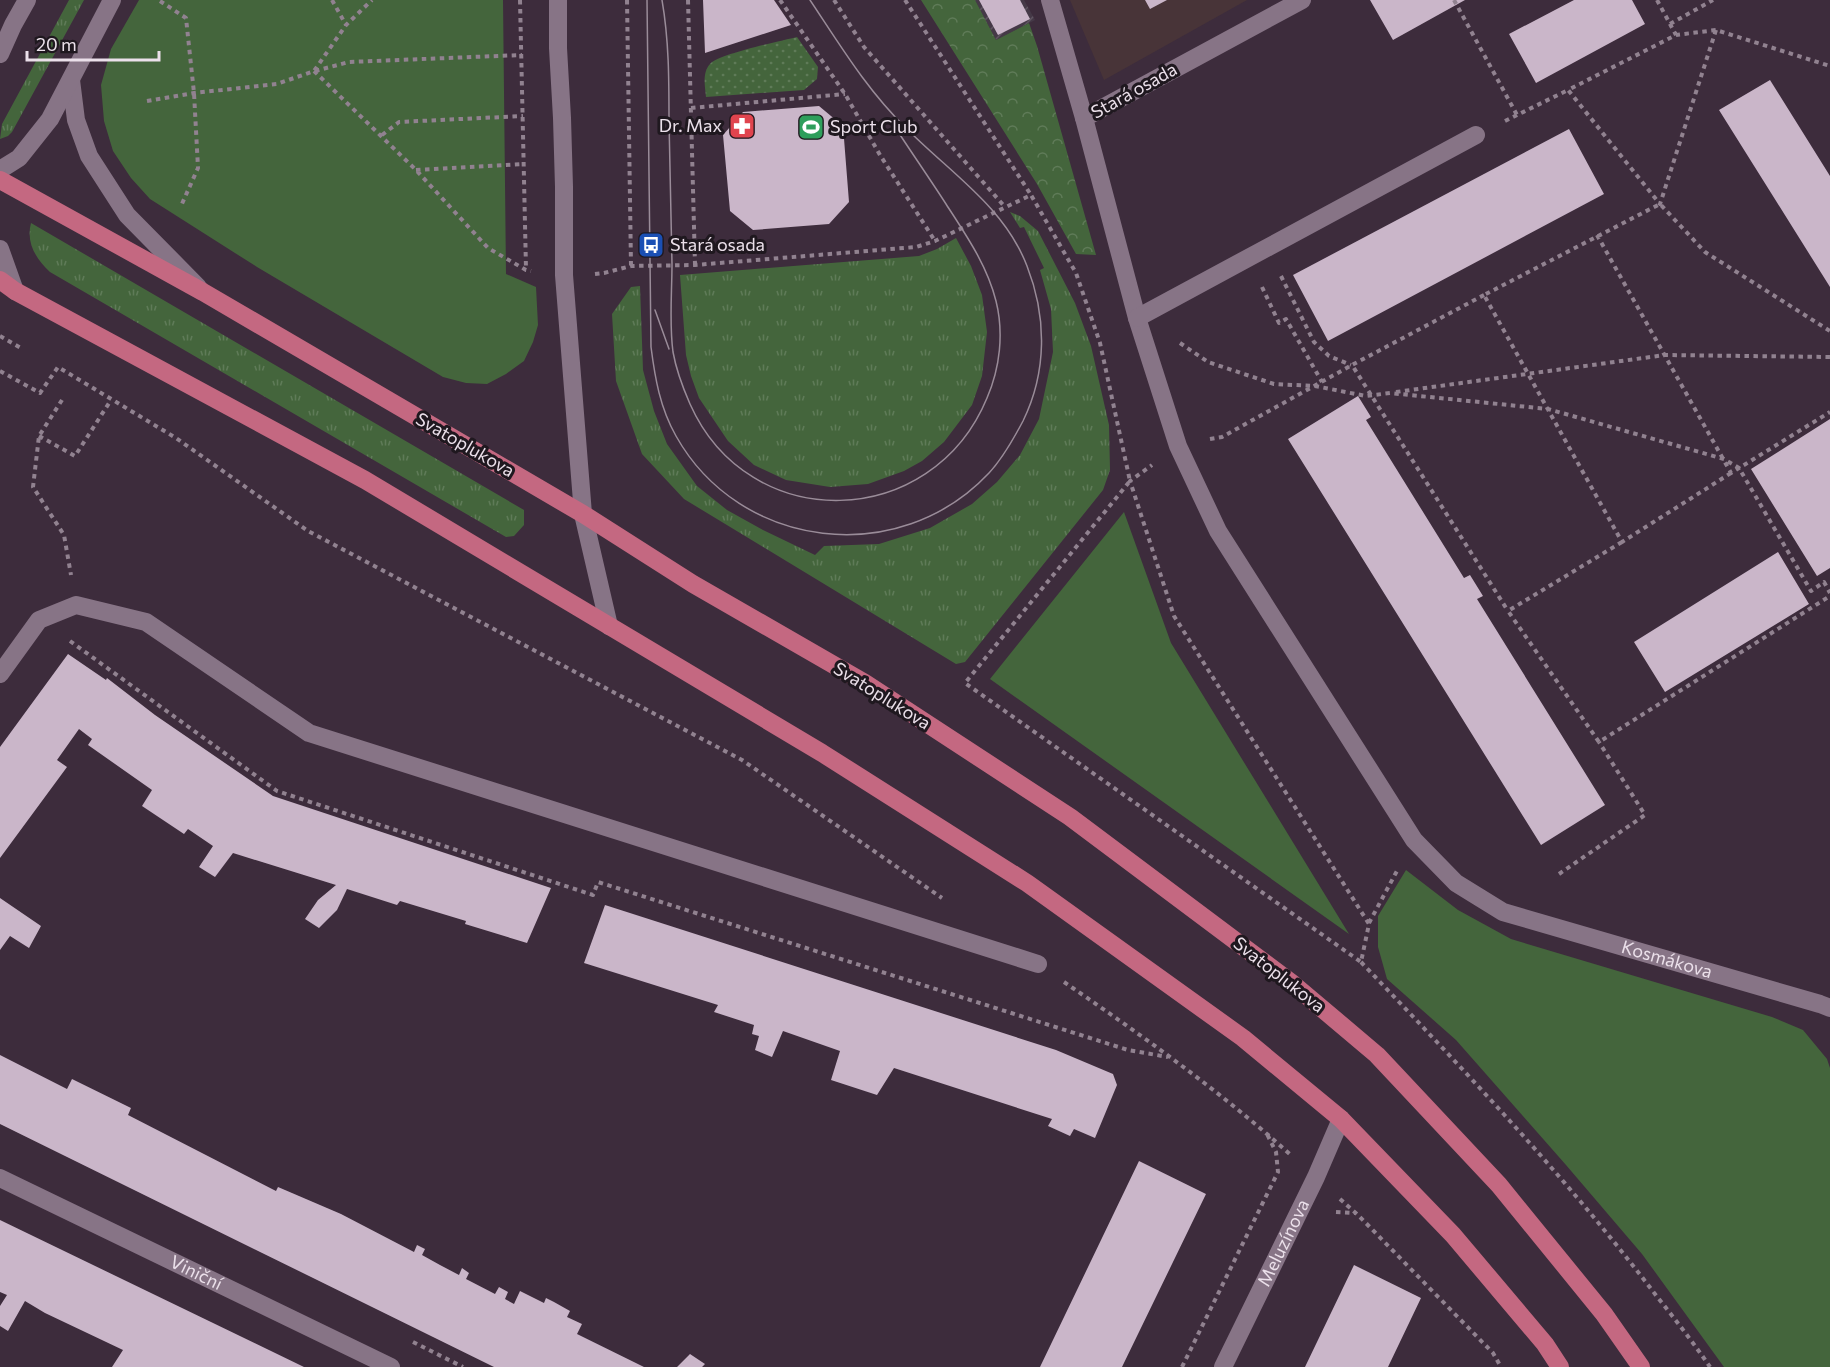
<svg xmlns="http://www.w3.org/2000/svg" width="1830" height="1367" font-family="Commissioner,sans-serif">
  <style>
    .commercial { fill: #483438 }
    .industrial { fill: url(#industrial-furrows) }
    .grass { fill: url(#grass-tufts) }
    .forest { fill: url(#forest-crowns) }
    .park { fill: #44653c }
    .garden { fill: url(#garden-dots) }
    .building { fill: #cab6c9 }
    .lines { fill: none; stroke-linecap: round; stroke-linejoin: round }
    .path { stroke: #918290; stroke-width: 4; stroke-dasharray: 4.5 4.5; stroke-linecap: butt }
    .minor { stroke: #877486; stroke-width: 18 }
    .major { stroke: #c46881; stroke-width: 18 }
    .tram { stroke: #9a8c99; stroke-width: 1.5 }
    .labels { text-anchor: middle; stroke-width: 6; stroke-linejoin: round; paint-order: stroke }
    .street-label { font-size: 18px; fill: #ebe0ea; stroke: #1f181f }
    .poi-label { font-size: 18px; fill: #ebe0ea; stroke: #1f181f; text-anchor: start }
  </style>
  <defs>
    <pattern id="industrial-furrows" width="10" height="10" patternUnits="userSpaceOnUse" patternTransform="scale(1.5)"><rect width="10" height="10" fill="#453947"/><path d="M-1 1l2-2M0 10L10 0M9 11l2-2" fill="none" stroke="#605562"/></pattern>
    <pattern id="grass-tufts" width="24" height="20" patternUnits="userSpaceOnUse" patternTransform="scale(1.5)"><rect width="24" height="20" fill="#44653c"/><path d="M3 7l-1-3M5 7V3M7 7l1-3M15 17l-1-3M17 17v-4M19 17l1-3" fill="none" stroke="#5f7b58"/></pattern>
    <pattern id="forest-crowns" width="20" height="18" patternUnits="userSpaceOnUse" patternTransform="scale(1.5)"><rect width="20" height="18" fill="#44653c"/><path d="M2 6a3 3 0 1 1 6 0M12 15a3 3 0 1 1 6 0" fill="none" stroke="#5f7b58"/></pattern>
    <pattern id="garden-dots" width="8" height="8" patternUnits="userSpaceOnUse" patternTransform="scale(1.5)"><rect width="8" height="8" fill="#44653c"/><path d="M2 2h.1M6 6h.1" fill="none" stroke="#5f7b58" stroke-width="1.8" stroke-linecap="round"/></pattern>
  </defs>
  <rect width="100%" height="100%" fill="#3d2c3c"/>
  <!-- commercial -->
  <path class="commercial" d="M1070 0H1247L1104 80Z"/>
  <!-- industrial -->
  <path class="industrial" d="M975 0H1024L1035 20 996 40Z"/>
  <!-- grass -->
  <path class="grass" d="M69 0H84L12 132 8 136 0 139 2 124Z
    M1010 212 1020 216 1038 231 1075 303 1091 346 1109 425 1110 470 1103 490 965 662 956 664 684 499 642 454 616 381 612 314 631 287 640 286 643 370 654 411 667 444 697 486 727 510 763 530 815 555 824 546 879 544 930 528 972 504 997 482 1020 455 1039 419 1053 352 1051 309 1040 270 1044 268 1024 227 1020 228Z
    M31 223 524 510V525L514 536 506 537 50 272C35 258 26 242 31 223Z
    M956 238 971 266 982 295 987 332 982 376 972 405 944 442 922 461 904 471 868 484 830 487 786 480 754 465 728 441 699 398 691 376 686 355 680 275 919 256 937 249Z"/>
  <!-- forest -->
  <path class="forest" d="M921 0H975L996 40 1029 23 1037 46 1096 255 1076 254 1037 184Z"/>
  <!-- park -->
  <path class="park" d="M139 0H503L506 274 536 287 538 325 533 342 524 361 506 374 487 384 466 383 443 377 257 267 150 199 131 178 113 151 104 121 101 85 111 49Z
    M1124 512 1171 643 1349 934 990 679Z
    M1406 870 1458 910 1511 939 1772 1017 1803 1030 1827 1059 1830 1068V1367H1724L1642 1254 1566 1165 1456 1040 1387 979 1378 947V916Z"/>
  <!-- garden -->
  <path class="garden" d="M797 37 818 67 817 79 804 90 706 97C705 86 702 73 710 64 719 54 781 41 797 37Z"/>
  <!-- building -->
  <path class="building" d="M703 0H774L791 25 705 53Z
    M979 0H1020L1030 19 998 35Z
    M1145 0H1167L1150 9Z
    M1370 0H1465L1393 40Z
    M1574 0H1632L1645 24 1536 83 1509 34Z
    M1770 80 1830 176V287L1719 110Z
    M819 106 843 126 849 202 829 224 753 230 730 211 723 135 743 112Z
    M1569 129 1604 194 1328 341 1293 275Z
    M1358 396 1371 417 1366 420 1464 578 1470 575 1483 596 1477 599 1605 805 1541 845 1288 439Z
    M1830 419V568L1817 576 1751 469Z
    M1778 552 1809 604 1665 692 1634 642Z
    M68 654 106 680 107 678 155 715 273 796 551 888 527 943 465 924 466 921 400 901 397 905 347 889 337 910 319 928 305 919 318 900 336 885 233 853 215 877 199 867 213 846 188 829 184 834 142 806 152 790 88 745 92 739 79 729 57 760 67 767 0 858V747Z
    M0 898 41 926 29 948 10 936 0 950Z
    M605 905 1056 1050 1113 1074 1117 1085 1095 1138 1074 1129 1070 1136 1048 1126 1052 1119 894 1068 877 1095 831 1080 840 1051 783 1031 772 1057 755 1050 759 1036 752 1034 754 1025 714 1012 718 1005 584 963Z
    M0 1055 67 1089 72 1079 131 1108 128 1115 276 1191 278 1187 341 1214 414 1252 417 1245 425 1249 422 1255 440 1265 459 1275 462 1268 469 1273 466 1279 495 1294 499 1287 508 1292 505 1299 514 1304 520 1291 544 1303 546 1298 554 1302 570 1311 567 1317 582 1324 577 1334 644 1367H494L0 1124Z
    M1139 1161 1206 1194 1122 1367H1040Z
    M0 1220 211 1322 304 1367H112L123 1350 45 1313 25 1301 8 1331 0 1326V1306L7 1295 0 1292Z
    M1354 1265 1421 1298 1388 1367H1305Z
    M690 1354 705 1364 702 1367H677Z"/>
  <g class="lines">
    <!-- path -->
    <path class="path" d="M332 0 346 25
      M520 0 526 269
      M627 0 631 266
      M688 0 695 265
      M780 0 845 94 880 155 935 241
      M834 0 864 47 1005 207
      M905 0 1031 195
      M1454 0 1517 115
      M1657 0 1676 35
      M160 1 186 18 194 93 198 168 181 206
      M1670 24 1713 0
      M1716 30 1660 204 1568 90 1676 35 1716 30 1830 66
      M314 71 416 170 488 248 526 270 531 271
      M315 71 349 62 522 55
      M147 101 194 93 277 84 314 71 346 25 372 0
      M691 108 845 94
      M1505 121 1568 90
      M382 135 399 122 523 116
      M416 170 525 164
      M1597 235 1731 473 1830 412
      M595 274 604 273 631 266 695 265 916 247 935 241 1031 195 1076 273 1100 343 1130 481 965 683 1361 962 1369 924 1174 616 1130 481 1152 465
      M1281 276 1314 342 1329 356 1351 365
      M1262 287 1279 323 1286 319 1322 382
      M1484 295 1352 365 1508 611
      M0 336 21 348
      M1180 343 1208 362 1274 384 1315 386 1366 396 1390 393 1548 409 1724 459 1739 468 1811 591 1824 582 1830 593
      M0 371 40 393 58 367 176 438 308 531 742 760 942 898
      M1396 392 1665 355 1830 357
      M62 400 39 436 33 487 64 535 71 575
      M39 436 75 456 111 400
      M1210 439 1222 437 1352 365
      M1731 473 1622 542 1484 295 1660 204 1705 252 1830 331
      M1622 542 1508 611 1599 742 1830 596
      M70 641 277 791 593 895 598 882 1128 1050 1168 1057
      M1559 874 1645 815 1599 742
      M1369 923 1398 869
      M1361 962C1463 1069 1565 1176 1655 1294 1674 1318 1693 1342 1710 1367
      M1064 982C1143 1036 1221 1092 1292 1156
      M1340 1199 1358 1215 1493 1353 1501 1367
      M1336 1212 1355 1213
      M413 1342 463 1367
      M1182 1367 1278 1172 1276 1152 1267 1134"/>
    <!-- minor -->
    <g class="minor">
      <path d="M558 0V48L562 118 564 187V275L583 514 609 626"/>
      <path d="M1050 0 1084 118"/>
      <path id="s1" d="M1302 0 1084 118 1137 318 1178 446 1218 531 1414 840 1456 883 1503 912 1820 1004 1830 1008"/>
      <path d="M0 54 13 25 27 0"/>
      <path d="M71 80 76 120 89 156 127 215 198 287"/>
      <path d="M0 170 19 158 50 119 112 0"/>
      <path d="M0 249 15 291"/>
      <path d="M1137 318 1476 135"/>
      <path d="M0 674 39 620 76 605 146 622 309 733 1038 964"/>
      <path id="s2" d="M0 1178 391 1367"/>
      <path id="s3" d="M1223 1367 1316 1177 1341 1119"/>
    </g>
    <!-- major -->
    <path class="major" d="M0 180 203 292 583 514 693 584 865 683 1070 817 1293 984 1377 1055 1499 1185 1604 1314 1641 1367
      M0 280 15 291 365 480 822 753 1027 883 1243 1038 1341 1119 1453 1235 1545 1344 1560 1367"/>
    <!-- tram -->
    <path class="tram" d="M647 0 651 347C655 378 660 408 676 436 740 550 899 569 989 473 1003 458 1013 440 1023 421 1047 372 1047 317 1027 266 1004 206 949 172 906 128 867 90 840 45 810 0
      M662 0C669 40 669 80 669 121 670 168 671 216 672 264 672 293 669 323 673 352 676 369 683 388 690 404 749 536 932 531 987 398 1000 368 1004 333 996 301 987 265 966 235 946 204 928 176 909 149 891 121
      M655 310 669 349"/>
  </g>
  <!-- icons -->
  <defs>
    <g id="pharmacy-square" transform="scale(1.35)"><rect x="-9" y="-9" width="18" height="18" rx="4" fill="#e0444e" stroke="#1f181f"/><path d="M-2-6h4v4h4v4h-4v4h-4v-4h-4v-4h4Z" fill="#fff"/></g>
    <g id="stadium-square" transform="scale(1.35)"><rect x="-9" y="-9" width="18" height="18" rx="4" fill="#2e9e5b" stroke="#1f181f"/><path d="M0-5a6.5 5 0 1 0 0 10a6.5 5 0 1 0 0-10ZM-3.5-1.8h7v3.6h-7Z" fill="#fff"/></g>
    <g id="bus-square" transform="scale(1.35)"><rect x="-9" y="-9" width="18" height="18" rx="4" fill="#1a4fb4" stroke="#1f181f"/><path d="M-5-6H5V4H4V6H2V4H-2V6H-4V4H-5ZM-3.5-4V0h7V-4ZM-3.5 1.2v1.5H-2V1.2ZM2 1.2v1.5H3.5V1.2Z" fill="#fff"/></g>
  </defs>
  <g fill-rule="evenodd">
    <use href="#pharmacy-square" x="742" y="126"/>
    <use href="#stadium-square" x="811" y="127"/>
    <use href="#bus-square" x="651" y="245"/>
  </g>
  <g class="labels">
    <!-- street labels -->
    <g class="street-label">
      <text transform="translate(1134 91) rotate(-29)" y="6">Stará osada</text>
      <text transform="translate(465 445) rotate(30)" y="6">Svatoplukova</text>
      <text transform="translate(882 696) rotate(32)" y="6">Svatoplukova</text>
      <text dy="6" stroke="none"><textPath href="#s1" startOffset="1335">Kosmákova</textPath></text>
      <text transform="translate(1279 975) rotate(38)" y="6">Svatoplukova</text>
      <text dy="6" stroke="none"><textPath href="#s3" startOffset="138">Meluzínova</textPath></text>
      <text dy="6" stroke="none"><textPath href="#s2" startOffset="218">Viniční</textPath></text>
    </g>
    <!-- poi labels -->
    <g class="poi-label">
      <text x="722" y="132" text-anchor="end">Dr. Max</text>
      <text x="830" y="133">Sport Club</text>
      <text x="670" y="251">Stará osada</text>
    </g>
  </g>
  <!-- scale -->
  <path d="M27 51v9h132v-9" fill="none" stroke="#ebe0ea" stroke-width="3"/>
  <text x="36" y="51" font-size="18" fill="#ebe0ea" stroke="#1f181f" stroke-width="4.5" paint-order="stroke">20 m</text>
</svg>
